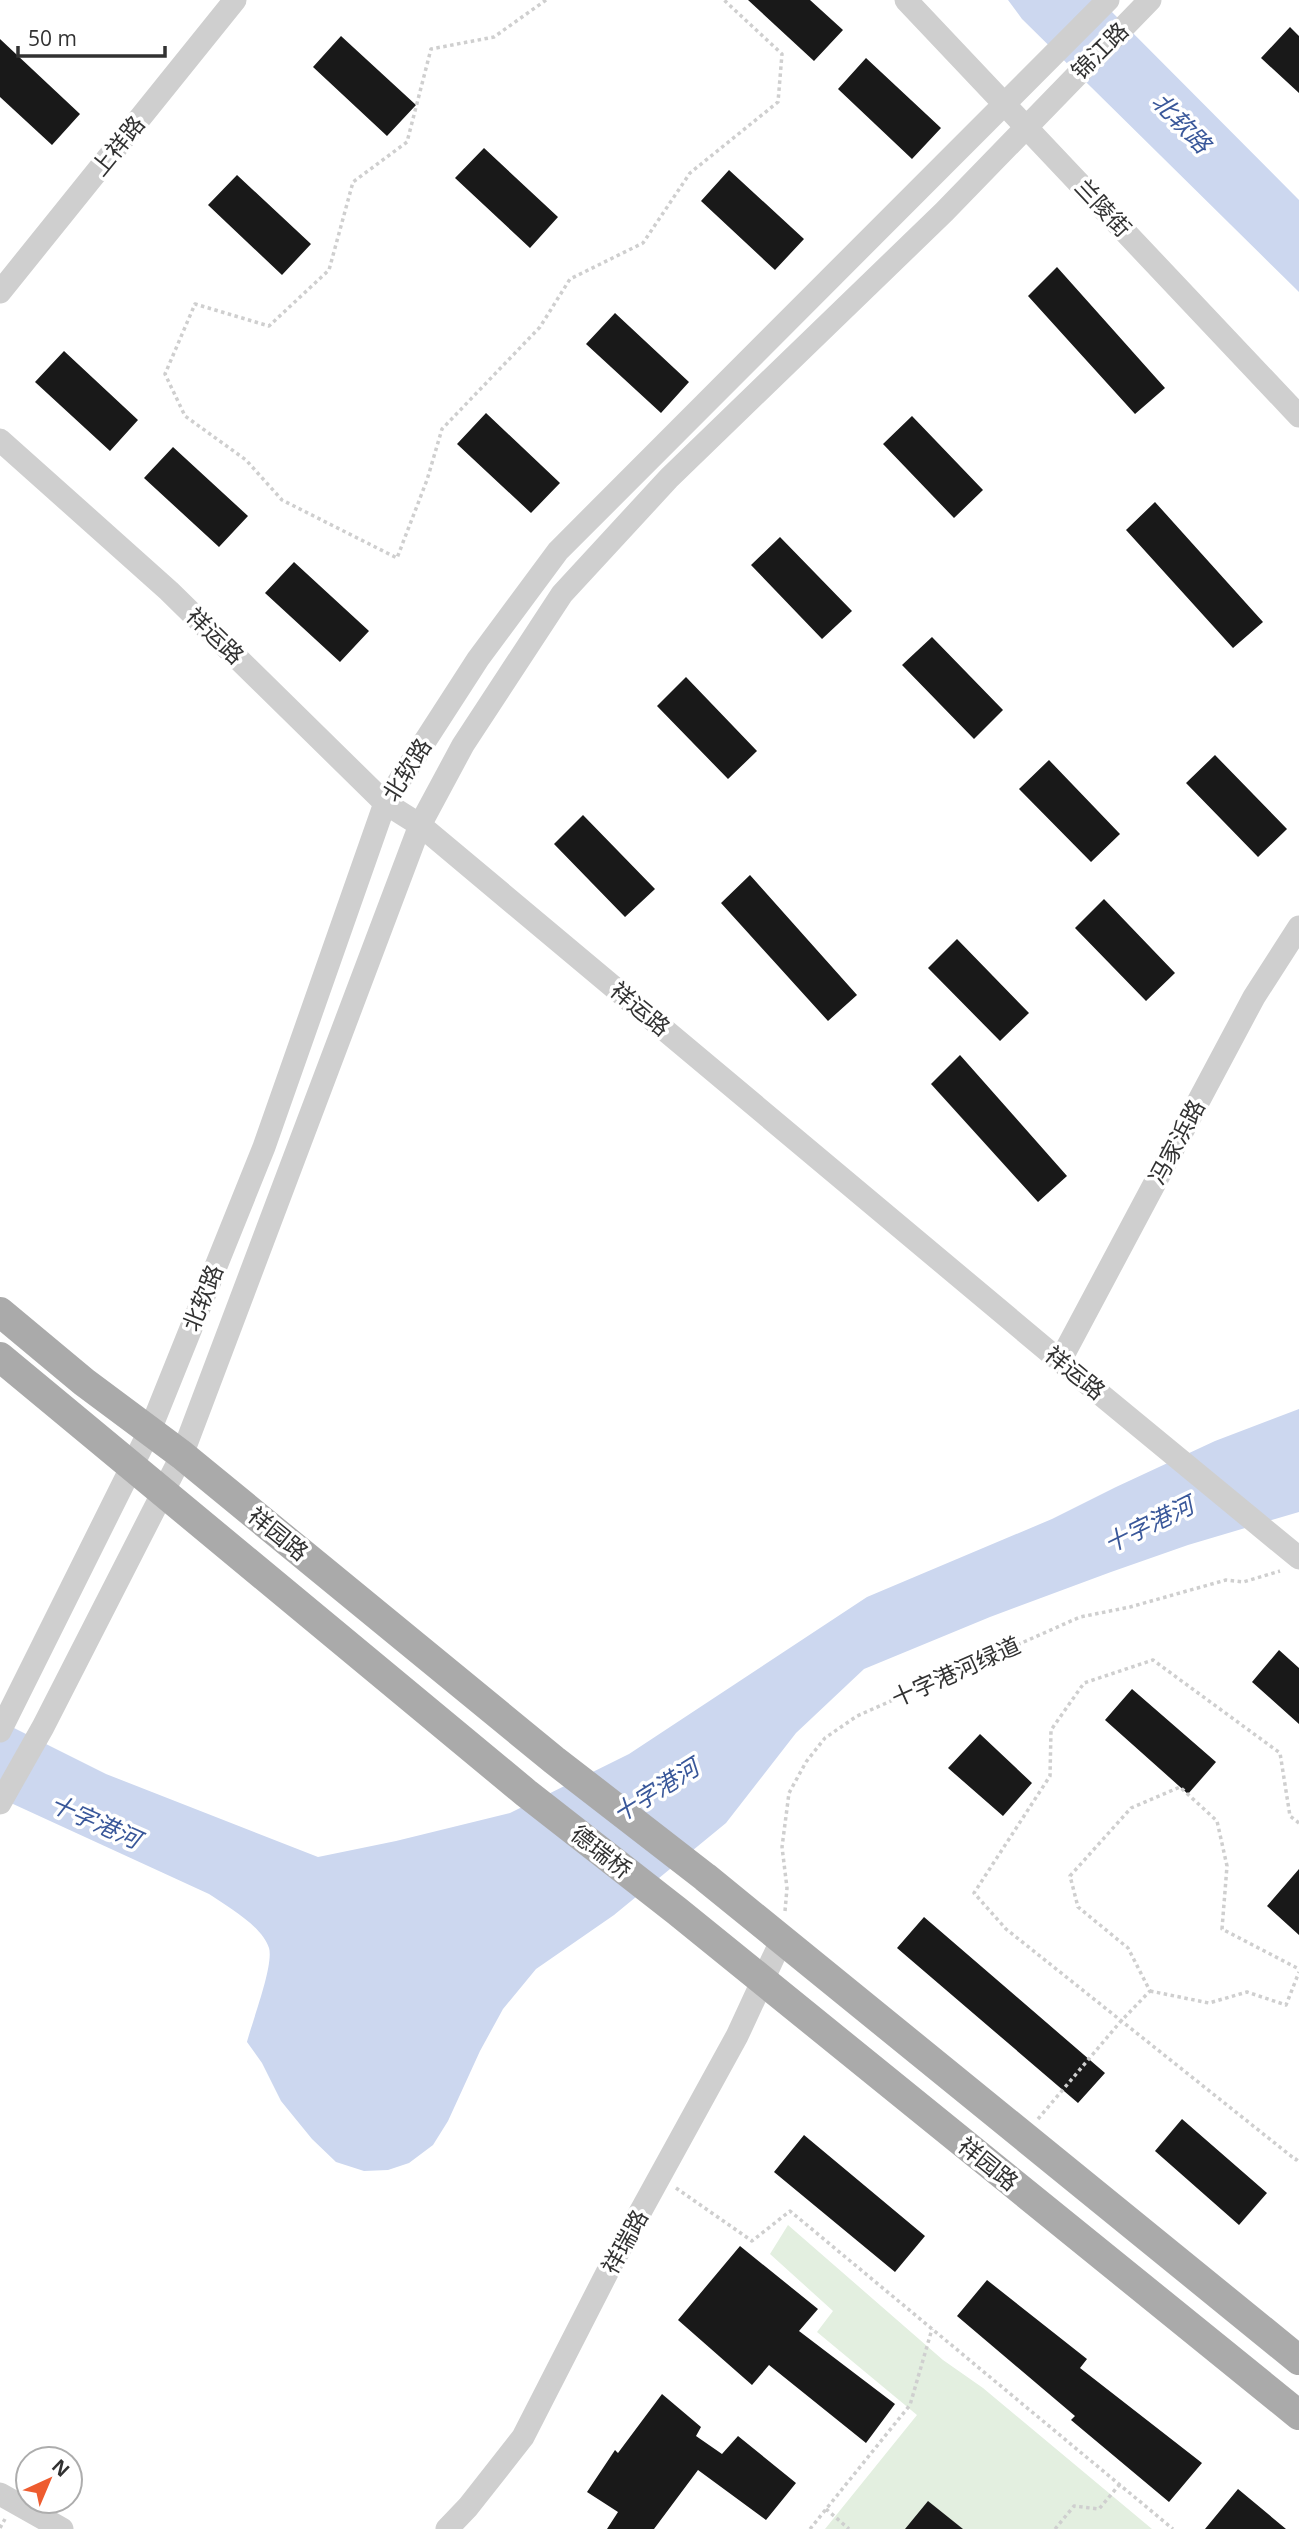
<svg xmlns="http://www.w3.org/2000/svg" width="1299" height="2529" font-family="'Open Sans','Noto Sans SC',sans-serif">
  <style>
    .green { fill: #e3efe0 }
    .water { fill: #ccd7ef }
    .building { fill: #191919 }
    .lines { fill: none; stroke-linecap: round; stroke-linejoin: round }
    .path { stroke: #cfcfcf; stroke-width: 3.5; stroke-dasharray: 3.5 3.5; stroke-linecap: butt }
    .minor { stroke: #cfcfcf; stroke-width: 23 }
    .major { stroke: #aaa; stroke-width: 30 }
    .labels { text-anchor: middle; stroke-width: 7; stroke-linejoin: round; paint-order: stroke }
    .street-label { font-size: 23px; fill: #323232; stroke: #fff }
    .water-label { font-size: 24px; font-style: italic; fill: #3a589a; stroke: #fff }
  </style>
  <rect width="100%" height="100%" fill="#fff"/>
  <!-- green -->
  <path class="green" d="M788 2225 943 2360 983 2388 1152 2529H825L917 2415 817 2332 833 2311 770 2254Z"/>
  <!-- water -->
  <path class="water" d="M1008 0H1100L1299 200V292L1022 19Z
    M1299 1409V1512L1188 1545 1111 1572 990 1617 864 1669 796 1733 726 1823 614 1915 536 1969 503 2009 480 2051 448 2121 433 2145 409 2163 388 2170 364 2171 336 2162 312 2139 281 2101 262 2063 247 2042C252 2022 274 1965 269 1948 262 1926 227 1906 209 1894L0 1798V1721L106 1774 318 1857 396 1841 510 1813 629 1754 867 1597 1052 1519 1116 1487 1215 1441Z"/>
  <!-- building -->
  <path class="building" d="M748 0H810L843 30 814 61Z
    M1290 27 1299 36V93L1261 58Z
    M341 36 416 105 387 136 313 67Z
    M0 39 80 114 52 145 0 97Z
    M866 58 941 128 912 159 838 89Z
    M484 148 558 217 530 248 455 178Z
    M729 170 804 239 775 270 701 201Z
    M237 175 311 244 282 275 208 205Z
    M1057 267 1165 388 1135 414 1028 296Z
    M615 313 689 382 661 413 586 344Z
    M64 351 138 420 110 451 35 382Z
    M486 413 560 483 531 513 457 444Z
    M912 416 983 490 954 518 883 444Z
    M173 447 248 516 219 547 144 478Z
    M1155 502 1263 622 1233 648 1126 530Z
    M780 537 852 611 822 639 751 565Z
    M294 562 369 631 340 662 265 593Z
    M932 637 1003 710 974 739 902 665Z
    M686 677 757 751 728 779 657 706Z
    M1215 755 1287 829 1258 857 1186 783Z
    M1049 760 1120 834 1091 862 1019 789Z
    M583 815 655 889 625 917 554 844Z
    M750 875 857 995 828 1021 721 903Z
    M1104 899 1175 973 1146 1001 1075 928Z
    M957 939 1029 1013 1000 1041 928 968Z
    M960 1055 1067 1176 1038 1202 931 1084Z
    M1279 1650 1299 1668V1724L1252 1682Z
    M1132 1689 1216 1762 1188 1794 1105 1720Z
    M980 1734 1032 1783 1003 1816 948 1768Z
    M1299 1869V1935L1267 1906Z
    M924 1917 1105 2073 1078 2103 897 1948Z
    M1182 2119 1267 2193 1239 2225 1155 2151Z
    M804 2135 925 2236 895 2272 774 2172Z
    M740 2246 818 2309 799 2331 895 2404 866 2443 769 2365 752 2385 678 2320Z
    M987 2280 1087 2359 1080 2368 1202 2463 1169 2502 1071 2420 1075 2416 957 2316Z
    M662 2394 701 2427 696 2436 722 2454 738 2436 796 2483 766 2520 698 2470 654 2529H607L618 2512 587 2492 615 2450 618 2453Z
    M1238 2489 1286 2529H1205Z
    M928 2501 963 2529H905Z"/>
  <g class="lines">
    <!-- path -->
    <path class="path" d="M546 0 494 37 431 49 407 142 353 182 329 270 269 326 195 304 165 374 185 416 246 460 282 500 397 558 427 480 442 429 540 327 570 279 643 243 690 173 778 102 782 54 724 0
      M1299 1823 1290 1816 1280 1753 1153 1660 1084 1683 1051 1730 1050 1776 974 1893 1006 1929 1296 2160 1299 2156
      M785 1911 787 1888 782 1847 789 1793 806 1762 825 1738 857 1716 1080 1617 1130 1607 1226 1580 1243 1582 1280 1571
      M1150 1991 1209 2003 1247 1992 1286 2005 1299 1972
      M1038 2119 1121 2021 1150 1991 1128 1948 1078 1907 1070 1876 1131 1808 1180 1787 1217 1821 1227 1866 1222 1929 1299 1969
      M676 2188 752 2241 790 2211 1173 2529
      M826 2509 849 2529
      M0 2528 5 2519
      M810 2529 910 2405 932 2329
      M1055 2529 1074 2506 1099 2509 1120 2484"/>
    <!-- minor -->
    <path class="minor" d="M906 0 1299 416
      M0 292 235 0
      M0 440 169 591 385 803 420 825 1060 1361 1299 1558
      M1060 1361 1254 997 1299 927
      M0 1731 150 1430 264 1147 385 803 478 659 558 551 1108 0
      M0 1803 43 1727 182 1455 420 825 463 745 562 594 669 478 944 212 1150 0
      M0 2494 62 2529
      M447 2529 468 2507 523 2437 610 2267 737 2036 781 1941"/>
    <!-- major -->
    <path class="major" d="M0 1312 84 1382 182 1455 554 1760 705 1877 1299 2360
      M0 1357 526 1793 677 1911 1299 2415"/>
  </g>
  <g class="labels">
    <!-- street labels -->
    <g class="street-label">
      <text transform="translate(1100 51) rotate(-45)" y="8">锦江路</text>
      <text transform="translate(118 146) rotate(-51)" y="8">上祥路</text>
      <text transform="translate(1103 208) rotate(47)" y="8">兰陵街</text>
      <text transform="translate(215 636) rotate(44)" y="8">祥运路</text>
      <text transform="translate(407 770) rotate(-58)" y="8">北软路</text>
      <text transform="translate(640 1009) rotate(40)" y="8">祥运路</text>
      <text transform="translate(1177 1142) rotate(-62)" y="8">冯家浜路</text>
      <text transform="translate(203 1298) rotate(-68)" y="8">北软路</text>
      <text transform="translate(1075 1373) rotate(39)" y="8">祥运路</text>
      <text transform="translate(278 1534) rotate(39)" y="8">祥园路</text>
      <text transform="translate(956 1672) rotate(-24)" y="8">十字港河绿道</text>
      <text transform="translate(601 1852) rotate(38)" y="8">德瑞桥</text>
      <text transform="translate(988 2164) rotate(39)" y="8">祥园路</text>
      <text transform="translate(625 2242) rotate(-61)" y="8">祥瑞路</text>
    </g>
    <!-- water labels -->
    <g class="water-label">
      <text transform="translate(1181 123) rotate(46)" y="8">北软路</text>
      <text transform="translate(1149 1525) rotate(-26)" y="8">十字港河</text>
      <text transform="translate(656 1791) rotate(-32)" y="8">十字港河</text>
      <text transform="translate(95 1822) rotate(24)" y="8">十字港河</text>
    </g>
  </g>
  <!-- north arrow -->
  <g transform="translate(49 2480) rotate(44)"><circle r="33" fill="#ffffff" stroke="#adadad" stroke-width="2"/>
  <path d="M0-5L12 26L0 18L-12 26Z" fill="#ee5c2f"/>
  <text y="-10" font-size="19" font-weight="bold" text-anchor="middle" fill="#323232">N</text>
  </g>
  <!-- scale -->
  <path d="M18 46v10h147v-10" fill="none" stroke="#323232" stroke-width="3.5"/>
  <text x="28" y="46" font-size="21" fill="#323232" stroke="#ffffff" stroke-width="5" paint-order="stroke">50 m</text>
</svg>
